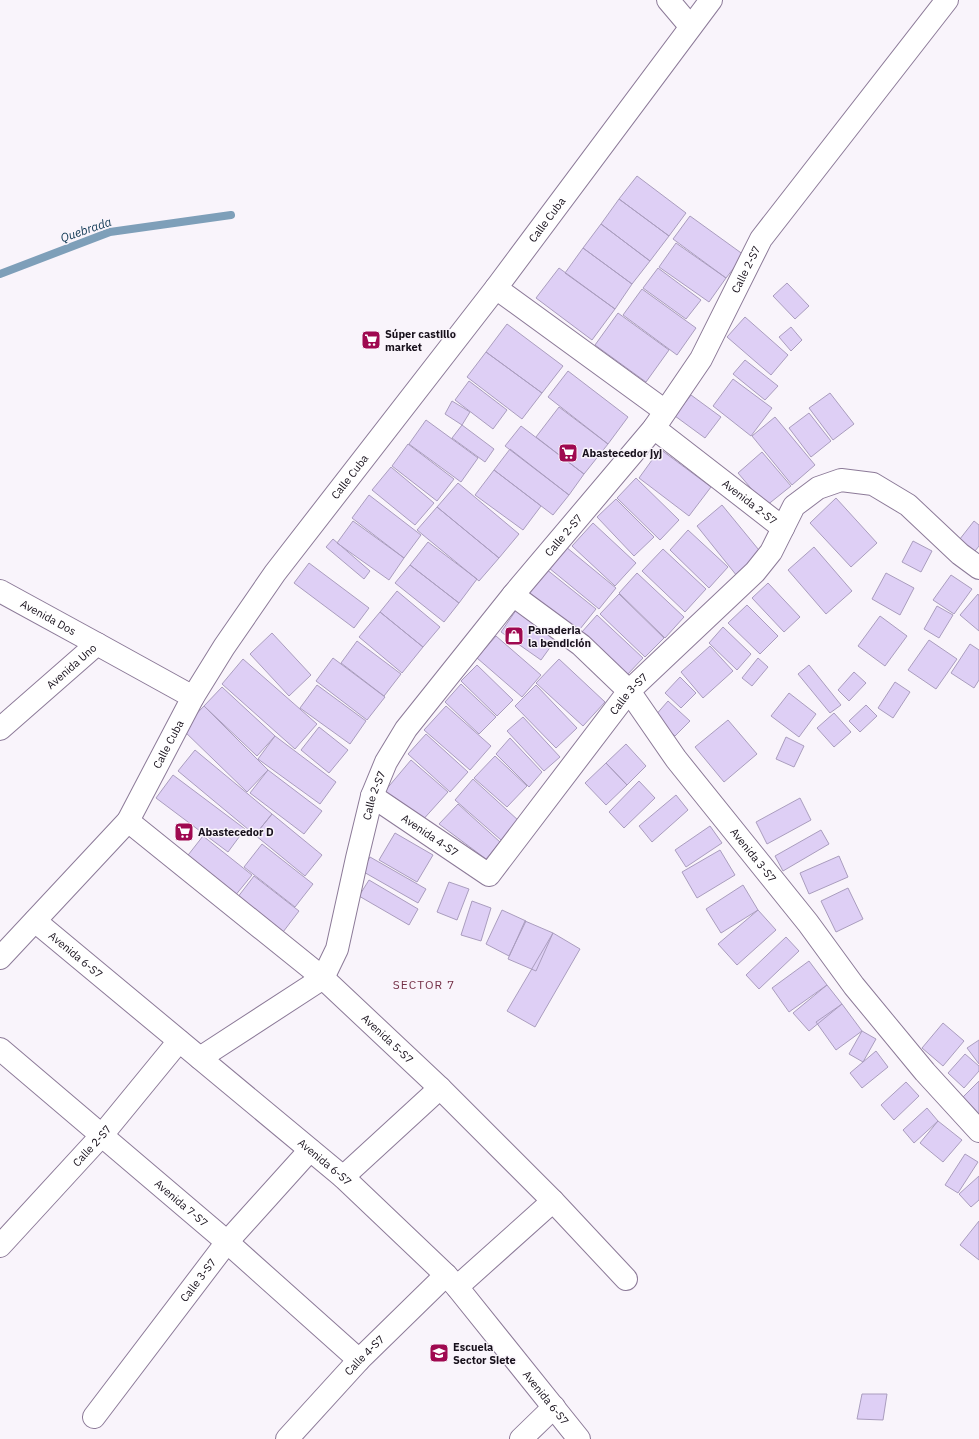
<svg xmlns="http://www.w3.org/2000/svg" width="979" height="1439" font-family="'IBM Plex Sans',sans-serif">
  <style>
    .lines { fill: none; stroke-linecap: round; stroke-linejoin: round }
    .stream { stroke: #7e9fb9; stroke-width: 8 }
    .building { fill: #decff5; stroke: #aa9dbe }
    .minor-casing { stroke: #8c7a98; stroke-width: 24 }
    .minor { stroke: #fff; stroke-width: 22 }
    .labels { text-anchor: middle; stroke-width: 3; stroke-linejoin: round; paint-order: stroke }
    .street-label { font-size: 11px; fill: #17101b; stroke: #f9f4fb }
    .poi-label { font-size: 11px; font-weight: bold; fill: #17101b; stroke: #f9f4fb; text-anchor: start }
    .water-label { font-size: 12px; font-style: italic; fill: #0d3652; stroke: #f9f4fb }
    .neighbourhood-label { font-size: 12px; letter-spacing: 1px; fill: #742f46; stroke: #f9f4fb }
  </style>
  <rect width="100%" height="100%" fill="#f9f4fb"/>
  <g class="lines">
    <!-- stream -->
    <path class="stream" d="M0 274 110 232 231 215"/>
  </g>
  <!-- building -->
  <path class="building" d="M637 176 686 213 669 236 619 199Z
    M619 199 669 236 650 261 601 224Z
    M690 216 744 255 726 278 673 239Z
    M601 224 650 261 632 284 583 248Z
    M676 243 726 278 709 302 659 267Z
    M583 248 632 284 615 309 565 273Z
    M559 268 615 309 592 340 536 298Z
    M658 268 701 300 686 319 643 288Z
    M787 283 809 306 795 319 773 296Z
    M642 289 696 328 677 355 623 315Z
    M618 313 669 350 646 382 595 345Z
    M745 317 788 355 771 375 727 337Z
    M507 324 563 366 542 393 486 352Z
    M791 327 802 340 791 351 779 337Z
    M486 352 542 393 522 419 467 377Z
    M745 360 778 386 765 400 733 374Z
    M568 371 628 417 608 444 548 397Z
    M733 379 772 408 751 436 713 406Z
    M469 381 507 410 493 429 455 400Z
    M830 393 854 424 833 440 809 408Z
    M691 395 721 417 705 438 675 416Z
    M452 401 470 412 462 425 445 414Z
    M559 407 608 444 584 474 536 437Z
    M809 413 831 441 811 457 789 428Z
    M775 417 815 465 792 485 752 436Z
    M426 420 478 458 461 482 409 444Z
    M462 425 494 449 485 462 452 438Z
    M521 426 584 474 569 495 505 446Z
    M408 444 454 479 437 501 392 466Z
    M510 449 569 495 553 515 494 470Z
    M660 449 711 487 689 516 639 478Z
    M762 452 791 486 766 506 738 473Z
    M391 467 434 503 415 525 372 490Z
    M494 470 541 506 523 530 475 495Z
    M636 478 679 520 660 540 617 498Z
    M458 483 519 534 499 558 437 507Z
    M369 495 421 535 404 558 352 518Z
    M836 498 877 543 851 567 810 523Z
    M616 499 654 537 634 556 597 517Z
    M722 505 763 555 737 576 697 526Z
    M437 507 499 558 479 581 417 530Z
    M353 521 404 558 389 580 337 543Z
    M974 521 979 525V546L971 556 956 544Z
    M593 523 636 563 615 586 572 546Z
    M688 530 728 567 709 588 670 550Z
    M333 539 370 571 364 579 326 547Z
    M913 541 932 551 921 572 902 562Z
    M428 542 477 579 459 603 410 565Z
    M566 547 616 588 599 609 549 568Z
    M814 547 852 591 826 614 788 570Z
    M663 549 706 589 685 612 642 571Z
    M309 563 369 608 354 628 294 583Z
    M410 565 459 603 444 622 395 583Z
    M546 569 596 609 576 634 526 594Z
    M637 573 684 617 665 638 619 593Z
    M886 573 914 588 900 615 872 599Z
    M951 575 972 589 954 614 933 600Z
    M768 583 800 617 784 632 752 598Z
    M397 591 440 627 423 647 380 612Z
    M619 594 664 638 645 657 600 614Z
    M978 594 979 596V631L960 615Z
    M747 605 778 636 760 654 728 623Z
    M519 606 559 635 541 660 501 632Z
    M937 606 953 615 939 638 924 629Z
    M380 612 423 647 402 673 359 637Z
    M597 615 643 658 627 675 581 633Z
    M880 616 907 636 885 666 858 646Z
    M723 627 751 654 737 670 709 643Z
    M272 633 311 675 289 696 250 654Z
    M496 636 541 675 522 697 477 658Z
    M929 640 957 659 936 689 908 670Z
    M357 641 401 674 384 696 341 663Z
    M970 644 979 650V680L974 688 951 673Z
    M710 646 733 671 703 698 681 672Z
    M333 658 385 697 367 720 316 681Z
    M758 658 768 667 752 686 742 678Z
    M243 659 317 724 295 749 222 684Z
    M559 659 605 702 583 726 536 683Z
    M477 665 513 700 497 716 461 681Z
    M809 665 841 705 830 713 798 674Z
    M854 672 866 683 849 701 838 690Z
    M680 677 696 693 681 708 665 693Z
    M895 682 910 692 893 718 878 708Z
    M461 684 496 717 479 734 445 702Z
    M317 685 366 721 350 744 300 708Z
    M536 685 577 728 556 748 515 706Z
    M222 687 275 736 257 756 204 706Z
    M789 693 816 714 799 737 771 716Z
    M668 701 690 721 675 736 654 717Z
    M866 705 877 716 860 732 849 721Z
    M204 706 268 770 247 792 182 729Z
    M446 706 491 746 470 770 424 730Z
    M834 713 851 732 834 747 817 728Z
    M523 717 560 757 544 771 507 731Z
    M728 720 757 754 724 782 695 747Z
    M319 727 348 750 329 773 301 750Z
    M426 734 468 772 450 792 408 754Z
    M275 736 336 782 320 804 258 759Z
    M786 737 804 746 794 767 776 759Z
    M510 738 542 772 529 787 496 754Z
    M626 744 646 766 627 785 606 763Z
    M195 750 272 814 255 835 178 771Z
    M495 756 527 786 507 807 474 778Z
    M411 760 448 792 420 823 384 792Z
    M606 763 627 785 606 805 585 783Z
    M268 770 322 811 304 834 250 793Z
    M173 775 245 829 228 852 156 798Z
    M473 779 519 821 501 840 455 800Z
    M639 781 655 798 624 828 609 812Z
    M676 795 688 810 652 842 639 826Z
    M800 798 811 820 767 844 756 822Z
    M458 804 500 842 486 859 439 824Z
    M272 814 322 855 305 876 255 835Z
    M710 826 722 843 686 867 675 850Z
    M821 830 829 844 783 871 775 856Z
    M395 833 433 855 417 882 379 860Z
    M203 836 252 875 234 897 185 859Z
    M262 844 313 884 295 907 244 867Z
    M720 850 735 875 697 898 682 872Z
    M839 856 848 877 809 894 800 873Z
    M370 857 426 889 418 903 362 871Z
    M254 876 299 911 280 936 234 902Z
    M369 880 418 909 409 925 359 896Z
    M449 882 469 889 457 920 437 912Z
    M743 885 758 910 721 933 706 909Z
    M848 888 863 919 836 932 821 901Z
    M472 901 491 908 481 941 461 935Z
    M502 910 526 921 509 956 486 944Z
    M758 910 776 930 737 965 718 944Z
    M525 921 553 933 536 971 508 959Z
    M553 933 580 949 535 1027 507 1011Z
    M786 937 799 951 759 989 746 975Z
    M809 961 827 985 789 1012 772 988Z
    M827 985 842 1004 809 1031 793 1013Z
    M842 1004 862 1031 836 1050 816 1022Z
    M943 1023 964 1041 943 1066 922 1048Z
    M862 1031 876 1039 863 1062 849 1054Z
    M979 1040V1064L967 1048Z
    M876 1051 888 1067 862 1088 850 1073Z
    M965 1054 979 1066V1071L964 1088 948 1073Z
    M979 1081V1114L963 1097Z
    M906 1082 919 1096 894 1120 881 1105Z
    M927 1108 938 1121 914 1143 903 1130Z
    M938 1121 962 1140 943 1162 920 1143Z
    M965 1154 978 1162 958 1193 945 1185Z
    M979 1176V1200L971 1207 959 1194Z
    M979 1221V1260L960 1245Z
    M862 1394H887L883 1420 857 1419Z"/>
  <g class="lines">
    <!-- minor casing -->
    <g class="minor-casing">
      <g id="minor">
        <path d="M668 0 690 26"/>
        <path d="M496 288 665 411"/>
        <path id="s1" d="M654 428 783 528"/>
        <path id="s2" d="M0 591 97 644"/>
        <path id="s3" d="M513 595 581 645 629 691 676 759 808 923 854 986 925 1072 979 1131"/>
        <path id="s4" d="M0 729 97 644 193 697"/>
        <path id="s5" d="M372 796 489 875 629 691 755 572 771 552 794 506 818 488 841 480 873 484 908 505 960 554 979 568"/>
        <path id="s6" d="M128 821 323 978 440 1088 553 1201 626 1279"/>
        <path id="s7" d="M35 921 343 1177 446 1275 457 1287 579 1439"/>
        <path id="s8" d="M0 958 128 821 193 697 224 647 275 573 496 288 711 0"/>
        <path id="s9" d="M0 1049 227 1242 359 1360"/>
        <path id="s10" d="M200 1058 323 978 337 949 357 858 372 796 386 762 406 729 513 595 654 428 701 359 761 239 947 0"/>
        <path d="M343 1177 440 1088"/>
        <path id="s11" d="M0 1246 102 1135 179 1041"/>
        <path d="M457 1287 553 1201"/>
        <path id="s12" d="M94 1417 227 1242 310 1150"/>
        <path id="s13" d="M287 1439 359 1360 446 1275"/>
        <path d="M521 1439 554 1407"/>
      </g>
    </g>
    <!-- minor -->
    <use href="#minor" class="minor"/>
  </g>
  <!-- icons -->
  <defs>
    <g id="supermarket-square" transform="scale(1)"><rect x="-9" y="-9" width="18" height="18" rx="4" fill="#9f0950" stroke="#f9f4fb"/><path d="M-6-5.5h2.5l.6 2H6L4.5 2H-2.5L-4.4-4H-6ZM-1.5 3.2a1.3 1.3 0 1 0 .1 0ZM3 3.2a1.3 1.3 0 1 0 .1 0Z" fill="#fff"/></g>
    <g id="shop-square" transform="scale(1)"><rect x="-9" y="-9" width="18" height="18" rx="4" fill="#9f0950" stroke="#f9f4fb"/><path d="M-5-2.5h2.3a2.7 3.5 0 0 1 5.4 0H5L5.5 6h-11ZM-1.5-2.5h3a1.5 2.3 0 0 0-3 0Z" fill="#fff"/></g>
    <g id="school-square" transform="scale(1)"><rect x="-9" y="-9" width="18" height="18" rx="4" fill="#9f0950" stroke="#f9f4fb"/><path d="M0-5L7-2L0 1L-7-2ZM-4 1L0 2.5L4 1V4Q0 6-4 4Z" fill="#fff"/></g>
  </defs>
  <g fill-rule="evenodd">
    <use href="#supermarket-square" x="371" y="340"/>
    <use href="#supermarket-square" x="568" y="453"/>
    <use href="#shop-square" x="514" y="636"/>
    <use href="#supermarket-square" x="184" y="832"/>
    <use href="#school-square" x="439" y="1353"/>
  </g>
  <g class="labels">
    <!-- street labels -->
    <g class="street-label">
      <text dy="4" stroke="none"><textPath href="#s8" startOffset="922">Calle Cuba</textPath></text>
      <text dy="4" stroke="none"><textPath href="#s10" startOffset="985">Calle 2-S7</textPath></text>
      <text dy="4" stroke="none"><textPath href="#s8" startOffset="598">Calle Cuba</textPath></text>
      <text dy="4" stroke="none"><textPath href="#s1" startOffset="121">Avenida 2-S7</textPath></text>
      <text dy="4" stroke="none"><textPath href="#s10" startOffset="661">Calle 2-S7</textPath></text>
      <text dy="4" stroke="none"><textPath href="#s2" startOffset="55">Avenida Dos</textPath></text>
      <text dy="4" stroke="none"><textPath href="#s4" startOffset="95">Avenida Uno</textPath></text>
      <text dy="4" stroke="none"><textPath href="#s5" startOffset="370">Calle 3-S7</textPath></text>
      <text dy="4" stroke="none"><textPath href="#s8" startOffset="274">Calle Cuba</textPath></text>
      <text dy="4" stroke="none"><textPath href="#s10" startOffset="337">Calle 2-S7</textPath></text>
      <text dy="4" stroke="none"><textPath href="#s5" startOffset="70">Avenida 4-S7</textPath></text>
      <text dy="4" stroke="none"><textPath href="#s3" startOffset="357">Avenida 3-S7</textPath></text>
      <text dy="4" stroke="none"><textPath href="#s7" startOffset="53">Avenida 6-S7</textPath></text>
      <text dy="4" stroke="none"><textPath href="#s6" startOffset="339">Avenida 5-S7</textPath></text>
      <text dy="4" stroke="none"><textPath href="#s11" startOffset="136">Calle 2-S7</textPath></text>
      <text dy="4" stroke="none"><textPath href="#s7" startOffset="377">Avenida 6-S7</textPath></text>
      <text dy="4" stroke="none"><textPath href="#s9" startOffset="238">Avenida 7-S7</textPath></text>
      <text dy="4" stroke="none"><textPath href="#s12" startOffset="172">Calle 3-S7</textPath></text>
      <text dy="4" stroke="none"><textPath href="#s13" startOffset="114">Calle 4-S7</textPath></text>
      <text dy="4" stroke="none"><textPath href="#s7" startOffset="701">Avenida 6-S7</textPath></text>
    </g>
    <!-- poi labels -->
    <g class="poi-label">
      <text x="385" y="338">Súper castillo<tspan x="385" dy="13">market</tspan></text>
      <text x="582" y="457">Abastecedor jyj</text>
      <text x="528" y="634">Panaderia<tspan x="528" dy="13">la bendición</tspan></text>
      <text x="198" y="836">Abastecedor D</text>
      <text x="453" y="1351">Escuela<tspan x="453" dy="13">Sector Siete</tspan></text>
    </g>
    <!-- water labels -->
    <g class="water-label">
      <text transform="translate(86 230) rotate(-19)" y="4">Quebrada</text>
    </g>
    <!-- neighbourhood labels -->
    <g class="neighbourhood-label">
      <text x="424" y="989">SECTOR 7</text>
    </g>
  </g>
</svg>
